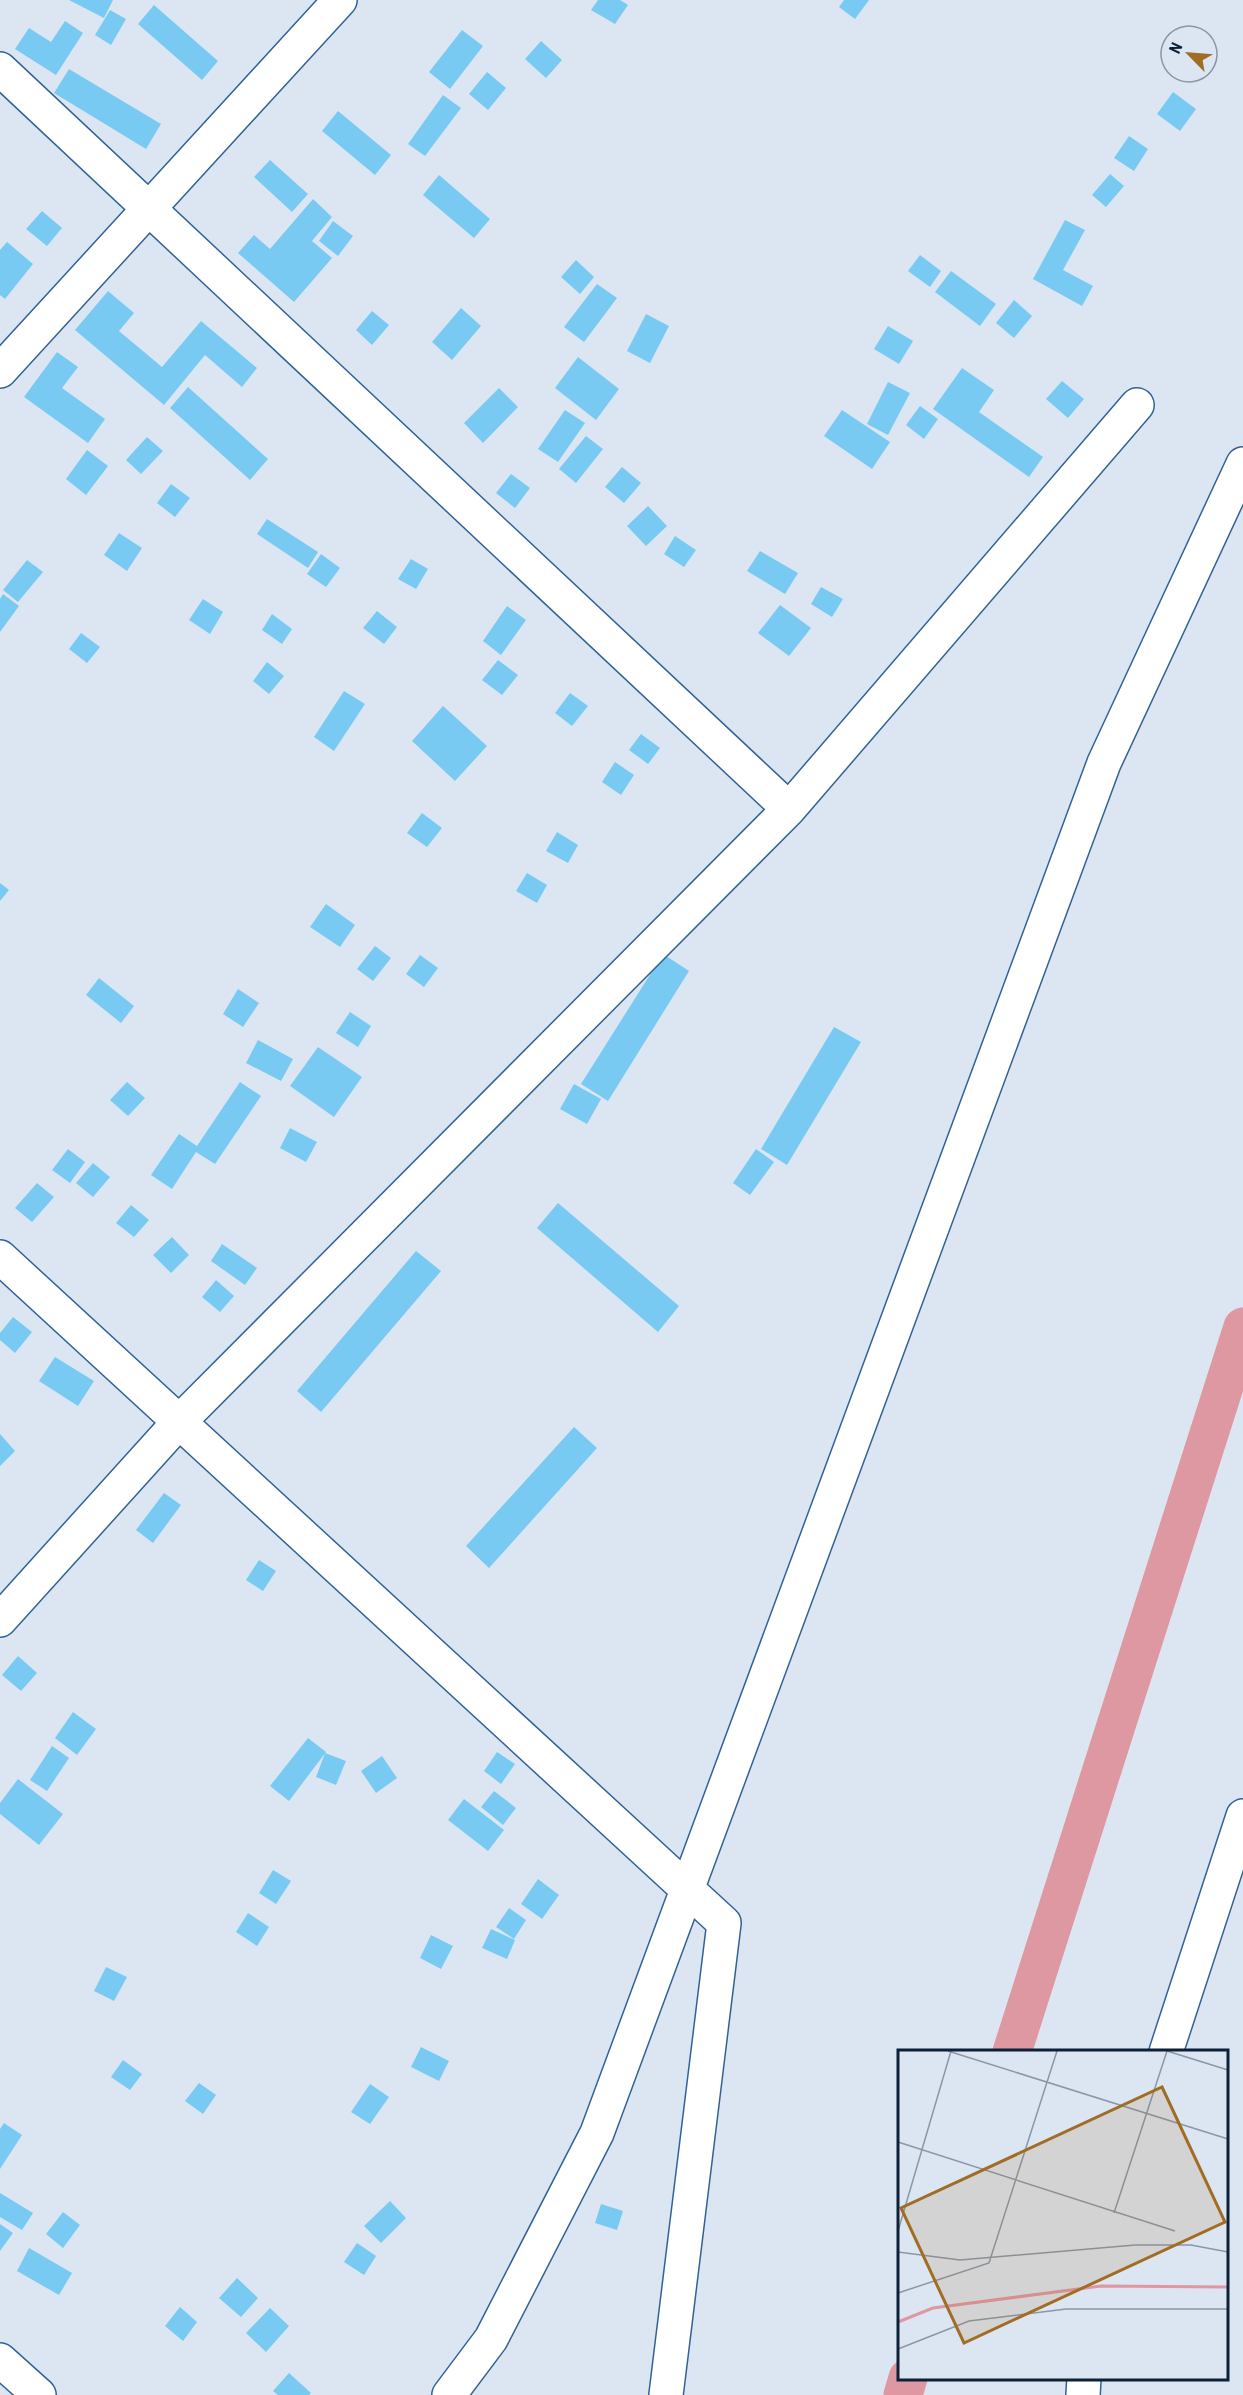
<svg xmlns="http://www.w3.org/2000/svg" width="1243" height="2395" font-family="'Roboto Condensed',sans-serif">
  <style>
    .lines { fill: none; stroke-linecap: round; stroke-linejoin: round }
    .canal { stroke: #de98a1; stroke-width: 39 }
    .building { fill: #78caf3 }
    .minor-casing { stroke: #316397; stroke-width: 36 }
    .minor { stroke: #fff; stroke-width: 33 }
    .inset-river { fill: none; stroke: #de98a1; stroke-width: 3 }
    .inset-road { fill: none; stroke: #8997a7; stroke-width: 1.5 }
    .view { fill: #a16d25; fill-opacity: 0.15; stroke: #a16d25; stroke-width: 3 }
    .inset-edge { fill: none; stroke: #0c2137; stroke-width: 3 }
  </style>
  <rect width="100%" height="100%" fill="#dce6f2"/>
  <g class="lines">
    <!-- canal -->
    <path class="canal" d="M1012 2052 1243 1327
      M903 2395 908 2378"/>
  </g>
  <!-- building -->
  <path class="building" d="M69 0H113L104 18Z
    M598 0H620L628 5 615 24 591 10Z
    M844 0H869L855 19 839 7Z
    M154 5 218 61 202 80 138 24Z
    M110 10 126 19 111 45 95 35Z
    M65 21 83 33 56 75 15 49 29 28 51 42Z
    M462 30 483 46 450 89 429 72Z
    M541 41 562 60 546 78 525 59Z
    M69 69 161 124 146 149 54 93Z
    M487 72 506 88 488 110 469 94Z
    M1173 92 1196 109 1180 131 1157 114Z
    M443 95 461 108 425 156 408 144Z
    M338 111 391 155 375 175 322 131Z
    M1129 136 1148 149 1134 171 1114 158Z
    M270 160 308 194 292 212 254 177Z
    M1110 174 1124 186 1106 207 1092 195Z
    M439 175 490 219 474 238 423 195Z
    M313 199 332 217 312 241 332 258 294 302 238 253 254 235 270 249Z
    M42 211 62 228 47 246 26 229Z
    M1065 220 1085 230 1063 270 1093 286 1082 306 1033 279Z
    M333 221 353 236 338 256 319 241Z
    M7 242 33 264 5 299 0 295V250Z
    M920 255 941 271 930 287 908 271Z
    M576 260 594 277 580 294 561 277Z
    M951 271 996 304 980 326 935 292Z
    M597 284 617 298 584 342 564 327Z
    M108 291 134 313 119 331 162 367 201 321 257 368 242 387 205 355 164 405 75 330Z
    M1014 300 1032 316 1014 338 996 323Z
    M461 308 481 326 452 360 432 342Z
    M372 311 389 325 372 345 356 330Z
    M646 314 669 326 650 363 627 351Z
    M888 326 913 341 899 364 874 349Z
    M57 352 78 367 62 388 105 419 88 443 24 397Z
    M578 357 619 389 596 420 555 388Z
    M962 368 994 390 979 412 1043 457 1029 477 933 409Z
    M1062 381 1084 399 1068 418 1046 399Z
    M888 382 910 393 888 435 867 424Z
    M188 387 268 459 250 480 170 408Z
    M499 388 518 407 483 443 464 423Z
    M920 406 938 419 924 439 906 425Z
    M565 410 585 423 558 462 538 449Z
    M842 410 890 442 872 469 824 436Z
    M586 436 603 449 576 483 559 469Z
    M147 437 163 451 141 474 126 460Z
    M87 450 108 466 86 495 66 479Z
    M622 467 641 483 624 503 605 487Z
    M511 474 530 488 515 508 496 493Z
    M171 484 190 498 175 517 157 503Z
    M648 506 667 526 646 546 627 526Z
    M267 519 318 552 308 568 257 534Z
    M119 533 142 548 127 571 104 555Z
    M675 536 696 550 684 567 664 554Z
    M760 551 798 573 785 594 747 571Z
    M321 554 340 568 326 587 307 574Z
    M411 559 428 569 416 589 398 579Z
    M27 560 43 572 18 602 3 590Z
    M821 587 843 599 832 617 811 604Z
    M3 594 19 606 0 632V599Z
    M203 599 223 612 210 634 189 620Z
    M780 605 811 628 789 656 758 633Z
    M507 606 526 620 501 655 483 641Z
    M377 611 397 627 384 644 363 628Z
    M272 614 292 629 282 644 262 630Z
    M81 633 100 647 87 663 69 649Z
    M498 660 518 675 502 695 482 680Z
    M267 662 284 676 269 694 253 681Z
    M344 691 365 704 334 751 314 737Z
    M570 693 588 706 572 726 555 713Z
    M443 706 487 746 455 781 412 741Z
    M641 734 660 748 648 764 629 750Z
    M615 762 634 775 621 795 602 782Z
    M422 813 442 828 427 847 407 833Z
    M557 832 578 845 568 863 546 851Z
    M527 873 547 885 537 903 516 891Z
    M0 883 9 890 0 901Z
    M326 904 355 925 340 947 310 927Z
    M375 946 391 958 373 981 357 969Z
    M663 954 689 971 608 1101 581 1084Z
    M420 955 438 968 424 987 406 974Z
    M99 978 134 1006 121 1023 86 995Z
    M238 989 259 1003 243 1027 223 1014Z
    M350 1012 371 1026 358 1047 336 1033Z
    M834 1027 861 1042 787 1165 761 1149Z
    M258 1040 293 1059 281 1081 246 1063Z
    M318 1047 362 1077 334 1117 290 1086Z
    M127 1082 145 1098 128 1116 110 1100Z
    M240 1082 261 1096 215 1164 196 1152 172 1189 151 1175 179 1134 197 1146Z
    M574 1084 601 1099 587 1124 560 1109Z
    M290 1128 317 1142 306 1162 280 1148Z
    M68 1149 85 1162 70 1183 52 1170Z
    M756 1149 774 1162 750 1195 733 1183Z
    M93 1163 110 1177 93 1197 76 1183Z
    M37 1183 54 1197 32 1222 15 1208Z
    M558 1203 679 1306 658 1332 537 1228Z
    M131 1205 149 1220 134 1237 116 1223Z
    M172 1237 189 1255 171 1273 153 1255Z
    M222 1244 257 1268 245 1285 211 1261Z
    M416 1251 441 1271 321 1412 297 1391Z
    M216 1280 234 1296 220 1312 202 1297Z
    M13 1317 32 1332 15 1353 0 1340V1333Z
    M55 1357 94 1381 78 1406 39 1381Z
    M574 1427 597 1448 489 1568 466 1546Z
    M0 1434 15 1451 0 1466Z
    M164 1493 181 1505 153 1543 136 1530Z
    M259 1560 276 1571 263 1591 246 1580Z
    M18 1656 37 1673 21 1691 2 1675Z
    M73 1712 96 1729 77 1755 55 1738Z
    M308 1738 326 1752 289 1801 270 1786Z
    M52 1746 69 1758 47 1791 30 1780Z
    M497 1752 515 1764 501 1784 484 1771Z
    M325 1753 346 1761 336 1785 316 1777Z
    M382 1756 397 1778 376 1793 361 1771Z
    M18 1779 63 1814 39 1845 0 1814V1803Z
    M494 1791 516 1808 503 1825 481 1807Z
    M464 1799 504 1830 488 1851 448 1820Z
    M273 1870 291 1881 276 1904 259 1893Z
    M538 1879 559 1895 542 1919 521 1904Z
    M509 1908 526 1920 514 1939 496 1927Z
    M248 1913 269 1927 257 1946 236 1932Z
    M491 1929 515 1940 507 1959 482 1948Z
    M431 1935 453 1946 441 1969 420 1958Z
    M106 1967 127 1977 114 2001 94 1991Z
    M421 2047 449 2061 439 2081 411 2067Z
    M123 2060 142 2074 130 2090 111 2077Z
    M199 2083 216 2095 203 2114 185 2101Z
    M370 2084 389 2097 370 2124 351 2112Z
    M4 2123 22 2135 0 2169V2129Z
    M0 2193 33 2213 22 2230 0 2217Z
    M390 2201 406 2218 381 2243 364 2226Z
    M601 2204 623 2211 617 2230 595 2223Z
    M63 2212 80 2225 63 2248 46 2234Z
    M0 2224 13 2233 0 2251Z
    M357 2243 376 2256 364 2275 344 2262Z
    M29 2248 72 2273 59 2295 17 2271Z
    M237 2278 258 2298 241 2317 219 2298Z
    M180 2307 197 2322 183 2341 165 2326Z
    M270 2308 289 2326 266 2352 246 2333Z
    M289 2373 311 2393 309 2395H278L273 2391Z"/>
  <g class="lines">
    <!-- minor casing -->
    <g class="minor-casing">
      <path id="minor" d="M0 69 789 809
        M0 371 340 0
        M0 1257 724 1923 666 2395
        M0 1620 178 1423 789 809 1137 405
        M1166 2052 1243 1816
        M0 2360 39 2395
        M449 2395 491 2339 597 2133 1104 763 1243 464
        M1083 2395 1084 2378"/>
    </g>
    <!-- minor -->
    <use href="#minor" class="minor"/>
  </g>
  <!-- overview -->
  <g transform="translate(898 2050)">
    <rect width="330" height="330" fill="#dce6f2"/>
    <path class="inset-river" d="M0 272 35 258 203 236 330 237"/>
    <path class="inset-road" d="M50 1 330 89M269 1 330 20M0 92 277 181M216 163 269 1M0 181 53 1M0 202 62 210 237 195H293L330 202M0 243 91 213 159 1M0 299 71 271 168 259H330"/>
    <path class="view" d="M264 37 327 172 66 293 3 158Z"/>
    <rect width="330" height="330" class="inset-edge"/>
  </g>
  <!-- north arrow -->
  <g transform="translate(1189 54) rotate(295)"><circle r="28" fill="#dce6f2" stroke="#8997a7" stroke-width="1.5"/>
  <path d="M0-4.5L10 22L0 15L-10 22Z" fill="#a16d25"/>
  <text y="-9" font-size="16" font-weight="bold" text-anchor="middle" fill="#0c2137">N</text>
  </g>
</svg>
